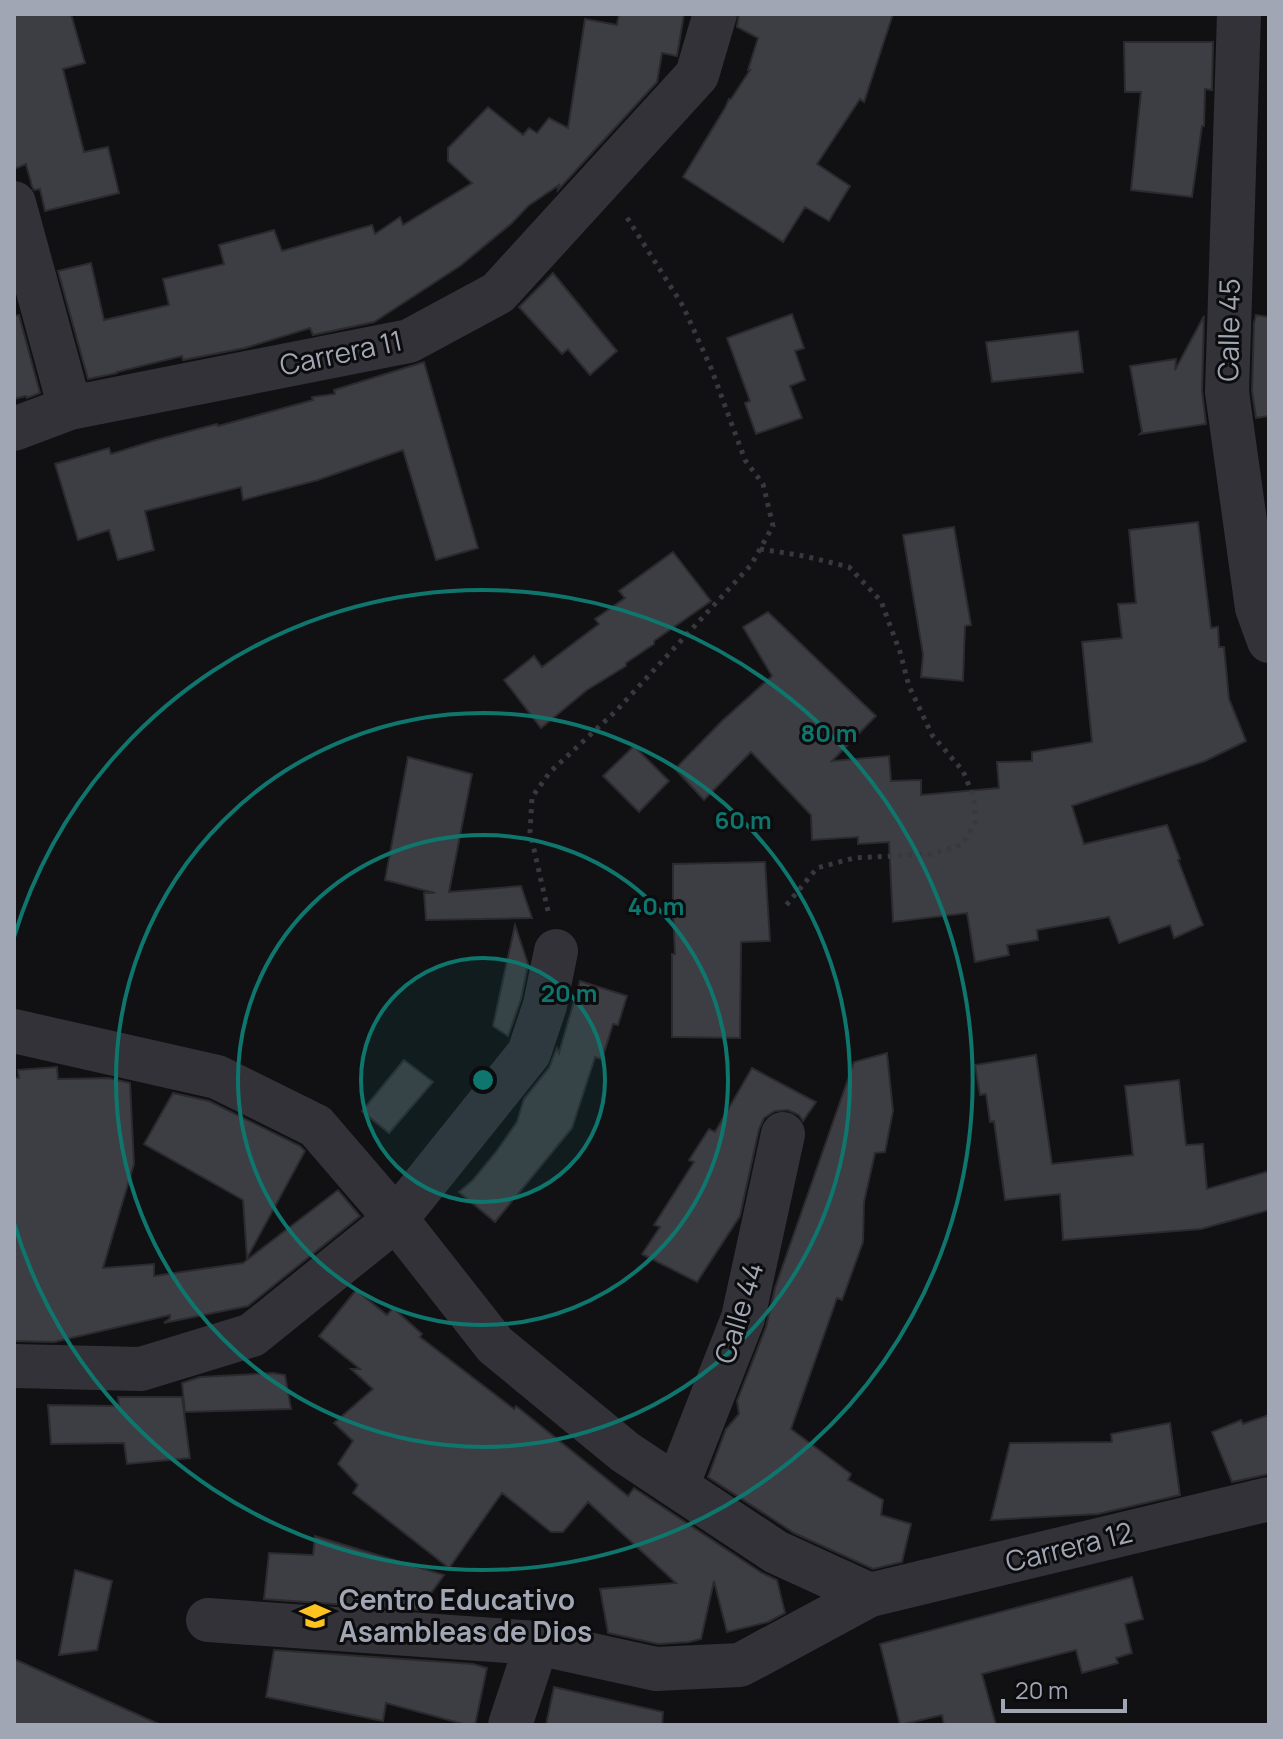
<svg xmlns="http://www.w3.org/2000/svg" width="1283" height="1739" font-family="Manrope,sans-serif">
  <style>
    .building { fill: #3d3e43; stroke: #2b2b2f; stroke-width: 2 }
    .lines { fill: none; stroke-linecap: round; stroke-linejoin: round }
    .path { stroke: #38393f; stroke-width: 5; stroke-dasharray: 4 6; stroke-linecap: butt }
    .street { stroke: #323238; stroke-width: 44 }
    .ring { fill: none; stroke: #0f766e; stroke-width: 4 }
    .labels { text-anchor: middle; stroke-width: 6; stroke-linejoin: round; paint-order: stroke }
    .street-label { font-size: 28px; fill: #a1a6b4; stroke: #0c0c0e }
    .poi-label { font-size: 28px; font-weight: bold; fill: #a1a6b4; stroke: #0c0c0e; text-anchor: start }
    .centre { fill: #0f766e; stroke: #0c0c0e; stroke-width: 4 }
    .ring-label { font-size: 24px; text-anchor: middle; font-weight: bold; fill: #0f766e; stroke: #0c0c0e; stroke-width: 6; stroke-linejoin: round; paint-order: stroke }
  </style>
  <rect width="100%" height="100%" fill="#111113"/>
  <!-- building -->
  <path class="building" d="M14 14H71L85 63 63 69 84 152 108 147 119 193 45 211 40 189 34 190 32 186 26 164 14 169Z
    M619 14H684L677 56 662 53 657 82 558 190 559 185 528 206 512 223 460 266 374 322 313 335 310 328 245 348 183 360 182 356 117 372V373L88 379 58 271 91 263 104 320 169 305 163 279 224 264 219 245 274 230 282 251 372 225 375 234 400 217 403 225 472 183 448 161V148L488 107 523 135 529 128 537 133 549 118 568 128 585 19 617 25Z
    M739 14H893L864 102 860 99 817 164 850 186 829 221 805 207 783 242 683 177 725 108 729 99H731L750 70H748L758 38 737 27Z
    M1124 42H1213L1212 90 1205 89 1204 126H1202L1192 197 1131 190 1141 92H1125Z
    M553 273 617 351 590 375 568 349 562 354 519 307Z
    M792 314 804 348 795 351 805 380 790 386 802 418 756 434 745 403 750 401 727 338Z
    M19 315 40 393 27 398 26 396 14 399V316Z
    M1256 315 1269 317V416L1256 418 1252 391 1254 323Z
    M1204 316 1202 391 1206 424 1140 434 1142 432 1130 366 1176 359 1175 370Z
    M1078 331 1083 372 992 382 986 342Z
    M424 362 478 548 436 560 403 450 318 480 243 500 241 487 145 511 154 550 118 560 109 530 78 540 55 464 109 448 111 454 156 440 217 424 218 426 313 400 312 397 335 394 334 390Z
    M1198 522 1211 628 1218 627 1219 647H1224L1229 699 1246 741 1205 761 1072 806 1084 844 1167 825 1180 859 1178 860 1203 925 1174 938 1170 925 1119 943 1109 917 1037 930 1038 940 1007 945 1009 955 975 962 967 913 893 922 889 842 858 844V837L812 840 811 815 751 752 704 800 675 769 722 721 772 676 743 627 768 612 876 716 832 761 889 756 891 781 921 780V795L999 788 997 762 1032 761V752L1092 742 1082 642 1122 638 1118 604 1136 603 1129 530Z
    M954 527 971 625 965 626 963 681 921 677 923 654 903 535Z
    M673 552 711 601 654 641V644L626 663V666L587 690 541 728 504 680 534 656 542 667 599 624 595 619 625 598 619 591Z
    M634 746 669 781 639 812 603 776Z
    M408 757 472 774 449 892 521 886 532 918 426 920 424 893H435L385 880Z
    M765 862 770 941 741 942 740 1038 672 1037V954H675L673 911V864Z
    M515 925 528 964 521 999 508 1036 493 1026Z
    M580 981 627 996 618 1025 613 1024 602 1059 595 1057 572 1128 495 1222 459 1192 473 1180 496 1152 517 1122 524 1099 549 1068 557 1048 559 1053Z
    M887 1053 893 1111 885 1152 875 1153 864 1202 863 1242 842 1300 837 1298 791 1429 851 1474 848 1480 883 1500 881 1515 911 1524 902 1562 873 1569 794 1533 708 1477 726 1429 739 1414 737 1401 766 1327 775 1288 854 1062Z
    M1036 1055 1052 1164 1133 1155 1125 1086 1179 1080 1186 1145 1203 1144 1207 1189 1269 1171V1210L1201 1229 1063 1240 1060 1194 1005 1200 994 1121 990 1122 986 1094 980 1095 975 1065Z
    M404 1060 433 1082 389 1133 362 1111Z
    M57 1067 58 1079 109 1078 130 1083 134 1164 103 1268 154 1264V1276L243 1263 338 1190 360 1216 248 1306 164 1323 170 1318V1315L54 1342 14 1341V1078H19L18 1070Z
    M752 1068 816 1102 803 1121 799 1115 788 1110 775 1111 764 1118 759 1129 740 1216 697 1282 642 1254 660 1227 654 1225 694 1162 689 1160 709 1129 715 1132Z
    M173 1093 209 1101 300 1146 305 1151 247 1258 243 1200 144 1144Z
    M356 1290 387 1315 393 1308 422 1334 420 1337 514 1409 516 1406 628 1496 634 1488 762 1573 777 1580 785 1613 768 1622 727 1632 714 1581 701 1639 689 1642 658 1644 608 1633 600 1589 676 1583 588 1502 563 1532H551L502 1493 449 1568 353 1493 358 1485 338 1464 353 1441 334 1423 373 1389 351 1369H360L319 1336Z
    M273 1373 285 1375 291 1409 185 1412 182 1383 200 1377Z
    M118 1397H182L190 1458 127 1464 124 1443 51 1444 48 1405 119 1406Z
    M1269 1415V1474L1232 1482 1212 1432 1241 1420 1243 1424Z
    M1170 1423 1180 1495 1098 1514 991 1520 1010 1443 1112 1442 1111 1434Z
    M315 1536 444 1575 419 1610 264 1599 269 1553 313 1555Z
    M75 1570 112 1581 97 1650 59 1655Z
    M1132 1577 1143 1619 1125 1624 1132 1653 1116 1658 1118 1663 1082 1673 1076 1650 982 1674 996 1725H944L942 1715 900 1725 880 1644Z
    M274 1650 473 1664 487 1668 475 1725H467L386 1703 383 1721 266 1697Z
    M14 1659 161 1725H14Z
    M554 1687 663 1712 662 1725H546Z"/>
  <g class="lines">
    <!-- path -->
    <path class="path" d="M760 549 804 556 849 567 881 601 900 652 909 686 932 735 963 771 974 798 975 822 962 845 931 854 854 858 817 868 784 908
      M548 911 530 832 532 797 550 772 616 711 751 565 773 526 763 484 745 460 711 368 683 306 626 216"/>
    <!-- street -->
    <path class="street" d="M1239 14 1227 392 1257 608 1269 641
      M14 203 70 408
      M14 429 70 408 409 341 498 293 697 75 715 14
      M14 1031 217 1077 316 1126 396 1219 495 1345 625 1452 776 1552 870 1595
      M14 1366 141 1369 252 1335 396 1219 529 1053 545 1005 556 951
      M677 1486 743 1318 783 1134
      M208 1620 537 1643 656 1669 740 1665 870 1595 1269 1499
      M510 1725 537 1643"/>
  </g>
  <!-- distance rings -->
  <circle cx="483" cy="1080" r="122" fill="#0f766e" fill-opacity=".12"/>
  <g class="ring">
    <circle cx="483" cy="1080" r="122"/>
    <circle cx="483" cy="1080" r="245"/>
    <circle cx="483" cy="1080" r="367"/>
    <path d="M14 937A490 490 0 1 1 14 1223"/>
  </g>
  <!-- icons -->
  <defs>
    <g id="school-bare" transform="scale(2.4)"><path d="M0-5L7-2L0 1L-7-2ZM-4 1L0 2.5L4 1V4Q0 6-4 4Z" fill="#fdc21f" stroke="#0c0c0e" stroke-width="2.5" paint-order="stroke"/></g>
  </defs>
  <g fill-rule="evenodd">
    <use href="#school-bare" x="315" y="1616"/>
  </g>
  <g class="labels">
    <!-- street labels -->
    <g class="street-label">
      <text transform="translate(1229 330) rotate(-89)" y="10">Calle 45</text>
      <text transform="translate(341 353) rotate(-12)" y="10">Carrera 11</text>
      <text transform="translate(739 1313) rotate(-73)" y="10">Calle 44</text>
      <text transform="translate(1069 1547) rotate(-14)" y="10">Carrera 12</text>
    </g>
    <!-- poi labels -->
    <g class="poi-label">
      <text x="339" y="1610">Centro Educativo<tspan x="339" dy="32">Asambleas de Dios</tspan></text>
    </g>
  </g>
  <circle cx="483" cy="1080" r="12" class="centre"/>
  <g class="ring-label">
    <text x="829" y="742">80 m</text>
    <text x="743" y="829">60 m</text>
    <text x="656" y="915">40 m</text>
    <text x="569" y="1002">20 m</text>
  </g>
  <!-- border -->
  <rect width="1283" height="1739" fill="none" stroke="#a1a6b4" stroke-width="32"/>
  <!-- scale -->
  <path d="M1003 1699v12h122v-12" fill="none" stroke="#a1a6b4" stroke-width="4"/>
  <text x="1015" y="1699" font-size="24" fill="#a1a6b4" stroke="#0c0c0e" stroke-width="6" paint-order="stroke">20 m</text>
</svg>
